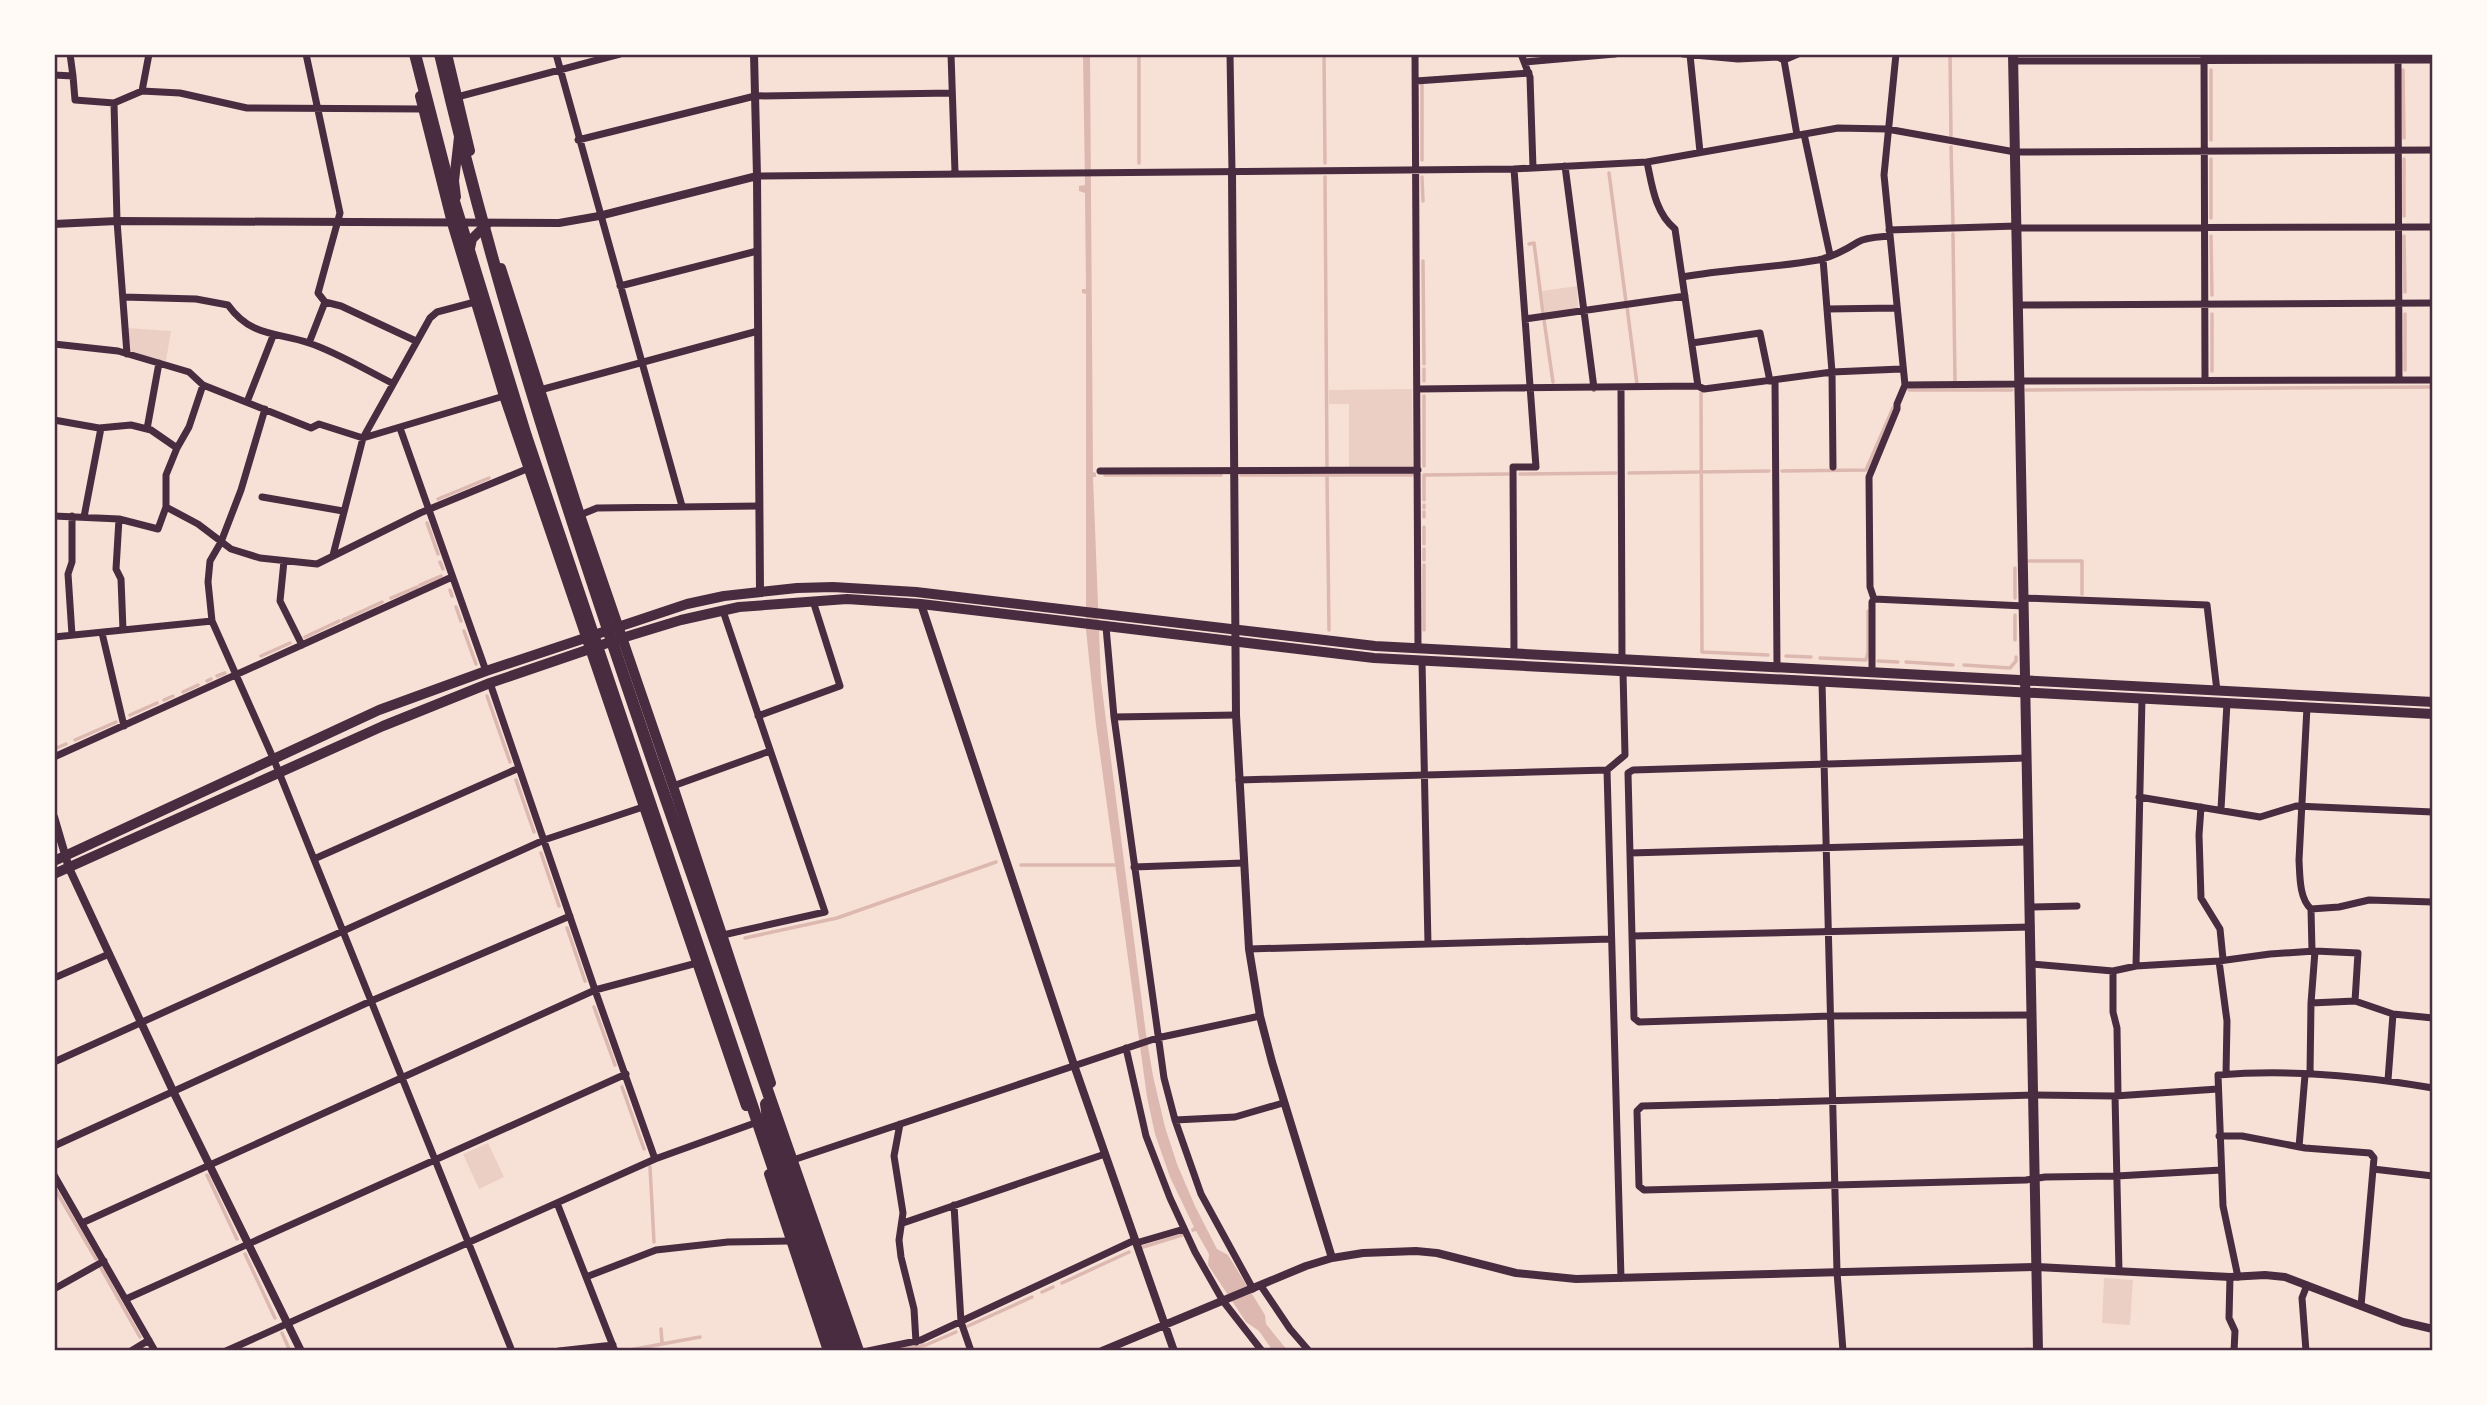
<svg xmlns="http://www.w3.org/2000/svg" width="2487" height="1405" font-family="Karla,sans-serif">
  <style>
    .green { fill: #ebcfc5 }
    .water { fill: #dcb8b0 }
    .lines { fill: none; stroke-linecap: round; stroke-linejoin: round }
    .stream { stroke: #dcb8b0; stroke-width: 3.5 }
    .minor { stroke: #4a2c40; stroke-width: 7 }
    .tertiary { stroke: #4a2c40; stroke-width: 8 }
    .secondary { stroke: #4a2c40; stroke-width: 10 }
    .primary { stroke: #4a2c40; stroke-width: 10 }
    .trunk { stroke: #4a2c40; stroke-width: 10 }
    .motorway { stroke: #4a2c40; stroke-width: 12 }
    .neatline { fill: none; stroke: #4a2c40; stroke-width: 2.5 }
  </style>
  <rect width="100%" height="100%" fill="#f7e1d7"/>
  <!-- green -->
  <path class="green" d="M1577 286 1578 309 1545 314 1542 291Z
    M128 328 171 331 166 361 130 352Z
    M1412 389 1413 467H1349V404H1329V390Z
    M488 1143 504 1177 479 1189 463 1154Z
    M2104 1278 2133 1280 2130 1325 2102 1323Z"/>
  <!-- water -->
  <path class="water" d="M1083 54H1090L1093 472 1096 473V477H1093L1101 681 1146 1034 1153 1076 1165 1127 1177 1164 1195 1206 1217 1249 1228 1255 1265 1315 1266 1324 1288 1351H1273L1259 1331 1246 1322 1208 1265 1209 1254 1196 1231 1192 1232 1191 1229 1194 1227 1170 1177 1155 1134 1147 1097 1096 725 1086 630V294L1082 293V289H1086L1085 193 1079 191V186L1085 185Z"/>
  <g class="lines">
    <!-- stream -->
    <path class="stream" d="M1139 54V163
      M1324 54 1325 163
      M1950 54 1951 136
      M2211 70V140
      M2403 70 2404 138
      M1422 84V160
      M1951 147 1953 224
      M2211 159V218
      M2404 159V216
      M1609 173 1626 302
      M1325 177 1327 467
      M1422 177 1423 201
      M1953 234 1955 381
      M2211 236 2212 295
      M2404 236 2405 292
      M1529 244 1534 243 1543 313
      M1423 261 1424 364
      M1627 307 1637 384
      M2212 314V371
      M2405 314V370
      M1544 320 1553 382
      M1424 369V381
      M1909 390H2012
      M2026 390 2433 387
      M1701 393 1702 652 1768 655
      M1424 396V466
      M1782 471 1866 470 1893 408
      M1629 473 1769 471
      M1520 474 1616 473
      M1105 475H1221
      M1241 475H1413
      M1327 475 1329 630
      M438 499 489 478
      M1424 500V475L1508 474
      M1424 505V508
      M1424 512V517
      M427 523 438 554
      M1424 527V544
      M1424 549V560
      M2029 561H2082V594
      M440 562 443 569
      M1424 565V630
      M2015 568V598
      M420 585 441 576
      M450 590 452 596
      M391 598 417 587
      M456 607 461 621
      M2015 615V640
      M343 620 382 602
      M464 631 476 664
      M305 637 339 621
      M261 656 290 643
      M1786 656 1811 657
      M1820 658 1866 660 1868 652V611
      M1878 661 1898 662
      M1906 662 1953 665
      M1964 665 2010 668 2016 661V657
      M217 676 225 673
      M207 681 211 679
      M183 692 198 685
      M487 696 510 762
      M164 700 173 696
      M130 715 157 703
      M75 740 116 722
      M54 749 66 744
      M516 780 534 832
      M541 853 559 906
      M1021 865H1117
      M567 928 585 981
      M745 938 837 918 996 862
      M594 1007 615 1065
      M622 1087 644 1149
      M650 1167 654 1242
      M207 1175 237 1239
      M55 1189 96 1259
      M1143 1247 1182 1235
      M245 1254 275 1318
      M101 1268 140 1337
      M1062 1283 1129 1252
      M1042 1292 1053 1287
      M968 1326 1032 1297
      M661 1329 662 1342
      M282 1333 290 1351
      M624 1351 700 1337
      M893 1351 926 1345 956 1332
      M2006 1351 2030 1349"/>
    <!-- minor -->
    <path class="minor" d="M70 54 73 76
      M306 54 340 213 318 293 325 302 309 343
      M556 54 682 506
      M951 54 955 172
      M1230 54 1232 172
      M1415 54 1418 649
      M1521 54 1530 77 1533 168
      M1683 54 1738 59 1778 57 1784 60 1798 54
      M2204 54 2205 379
      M2398 54 2399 380
      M1690 55 1700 152
      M1784 60 1797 135
      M2013 61 2433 60
      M1525 62 1615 54
      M54 75 73 76 75 100 114 103 142 91 180 93 247 108 423 109
      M1416 81 1529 73
      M142 91 149 54
      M457 97 620 54
      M114 103 117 221 127 354
      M1804 134 1830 255
      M578 140 755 96 952 93
      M1647 162C1652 185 1655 213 1675 229L1698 386
      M1565 166 1594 388
      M1514 169 1536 467H1513L1514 654
      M757 176 1514 169 1647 162 1838 128 1887 129 2015 152 2433 150
      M2016 228 2433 227
      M1889 230 2016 226
      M1823 259 1832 372 1833 467
      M1682 277C1728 269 1773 268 1818 260 1832 257 1847 249 1858 242 1866 237 1881 237 1890 236
      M620 286 757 251
      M123 297 196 299 228 305C251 337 276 332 309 343 336 352 366 370 392 383
      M325 302 341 306 416 341
      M2018 305 2433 303
      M1827 309 1896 308
      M1525 319 1685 296
      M1692 343 1760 333 1770 381
      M54 344 118 351 189 372 203 385 311 428 319 424 363 438 504 396
      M1775 380 1777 667
      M2020 381 2433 380
      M1905 385 2020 384
      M1621 388 1622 659
      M1418 389 1698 386 1704 389 1832 372 1901 369
      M540 390 758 331
      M247 402 273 336
      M265 409 241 490 221 542 210 561 208 582 212 621 274 760 512 1351
      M54 420 99 428 131 425 151 430 177 448
      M400 428 486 671
      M147 429 159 363
      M1100 471 1418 470
      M262 497 343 511
      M166 507 198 524 231 549 260 558 317 564 420 513 529 468
      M580 515 597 508 759 506
      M54 516 119 519 158 529 166 507V475L177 448 189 427 203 385
      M72 516V562L68 574 72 635
      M84 517 101 428
      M119 519 116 569 121 579 123 630
      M333 555 363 438 430 318 437 312 475 302
      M284 561 280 601 302 645
      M2024 598 2207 605 2217 691
      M1874 599 1870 587 1869 477 1897 409V404L1905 385 1884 175 1896 54
      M723 611 825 912 723 935
      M1106 627 1114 717 1164 1078 1175 1120 1201 1194 1253 1289
      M102 633 124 726
      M54 637 212 621
      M1422 661 1428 944 1611 939
      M1872 672V602L1874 599 2024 606
      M1822 682 1837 1272 1843 1351
      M490 683 595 990 655 1159
      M2307 707 2299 860C2300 876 2299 898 2311 909L2312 951
      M758 716 840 686 813 601
      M1114 717 1236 715
      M54 757 452 577
      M2027 758 1633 770 1628 773 1634 1018 1639 1022 1830 1016 2032 1015
      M1607 770 1621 1278
      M1239 780 1607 770 1625 755 1623 672
      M673 786 770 751
      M2139 797 2260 817 2296 806 2433 812
      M2201 807 2199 835 2201 898 2220 929 2223 959
      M2221 809 2227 703
      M1630 853 2028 842
      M314 859 519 768
      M1134 867 1243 863
      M2030 907 2077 906
      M2311 909 2339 907 2369 900 2433 902
      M1632 936 2031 927
      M1249 949 1428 944
      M2219 961 2227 1021 2226 1074
      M2031 964 2113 971 2136 966 2219 961 2270 954 2315 951 2358 953 2355 1001 2393 1014 2433 1018
      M2136 966 2142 698
      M2113 971V1012L2117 1028 2118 1095
      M54 978 109 954
      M2311 1003 2355 1001
      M1126 1048 1146 1136 1170 1198 1195 1252 1223 1301 1262 1351
      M54 1062 544 840 643 807
      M2310 1074 2311 1003 2315 951
      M2388 1080 2393 1014
      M2218 1089 2115 1096 2034 1095 1642 1106 1637 1111 1639 1186 1644 1190 2026 1180 2045 1177 2117 1176 2221 1170
      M2115 1096 2119 1271
      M1175 1120 1235 1117 1283 1103
      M900 1124 894 1156 903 1213 899 1240 901 1257 914 1309 916 1342
      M2219 1136H2242L2305 1148 2370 1153 2374 1158 2361 1306
      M54 1146 371 1001 570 916
      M2299 1147 2305 1075
      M796 1159 1157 1038 1260 1016
      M2373 1169 2433 1176
      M54 1175 155 1351
      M557 1203 615 1351
      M954 1205 961 1322 971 1351
      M82 1223 595 990 697 963
      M903 1223 1105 1154
      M1136 1243 1184 1229
      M586 1277 656 1250 728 1242 791 1241
      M2230 1277 2229 1318 2235 1331 2234 1351
      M2238 1277 2223 1206 2218 1075C2288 1069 2364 1076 2433 1088
      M1261 1286 1290 1329 1309 1351
      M54 1289 104 1261
      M126 1299 626 1074
      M131 1351 149 1340
      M226 1351 655 1159 752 1124
      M559 1351 613 1345
      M868 1351 921 1340 1135 1240
      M2306 1351 2302 1298 2307 1285"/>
    <!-- tertiary -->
    <path class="tertiary" d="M754 54 757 176 760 591
      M1232 172 1236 715 1249 949 1260 1016 1272 1062 1332 1258
      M54 224 117 221 559 223 599 216 757 176
      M921 604 1074 1065 1174 1351
      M54 817 69 868 173 1091 301 1351
      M1102 1351 1306 1266 1332 1258 1363 1253 1416 1251 1437 1253 1516 1273 1576 1279 2037 1267 2230 1277 2265 1275 2285 1277 2403 1322 2433 1329"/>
    <!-- secondary -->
    <path class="secondary" d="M2013 54 2038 1351"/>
    <!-- primary -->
    <path class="primary" d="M54 861 379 710 486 671 687 604 724 596 797 588 833 587 916 592 1375 646 2433 702
      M54 874 383 726 490 683 622 638 681 620 739 607 847 599 921 604 1374 658 2433 714"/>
    <!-- trunk -->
    <path class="trunk" d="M447 54 470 151
      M420 96 452 223 504 396 746 1106
      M456 197 454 181 459 137
      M469 253 472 239 487 224
      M501 268 580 515 673 786 771 1083
      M769 1174 828 1351"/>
    <!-- motorway -->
    <path class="motorway" d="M415 54 448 182 526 436 835 1351
      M440 54C496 295 573 529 653 762 721 959 790 1154 858 1351
      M766 1104 768 1118 847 1351"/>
  </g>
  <!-- border -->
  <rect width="2487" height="1405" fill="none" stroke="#fffaf5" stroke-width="112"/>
  <rect x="56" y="56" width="2375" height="1293" class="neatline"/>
</svg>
